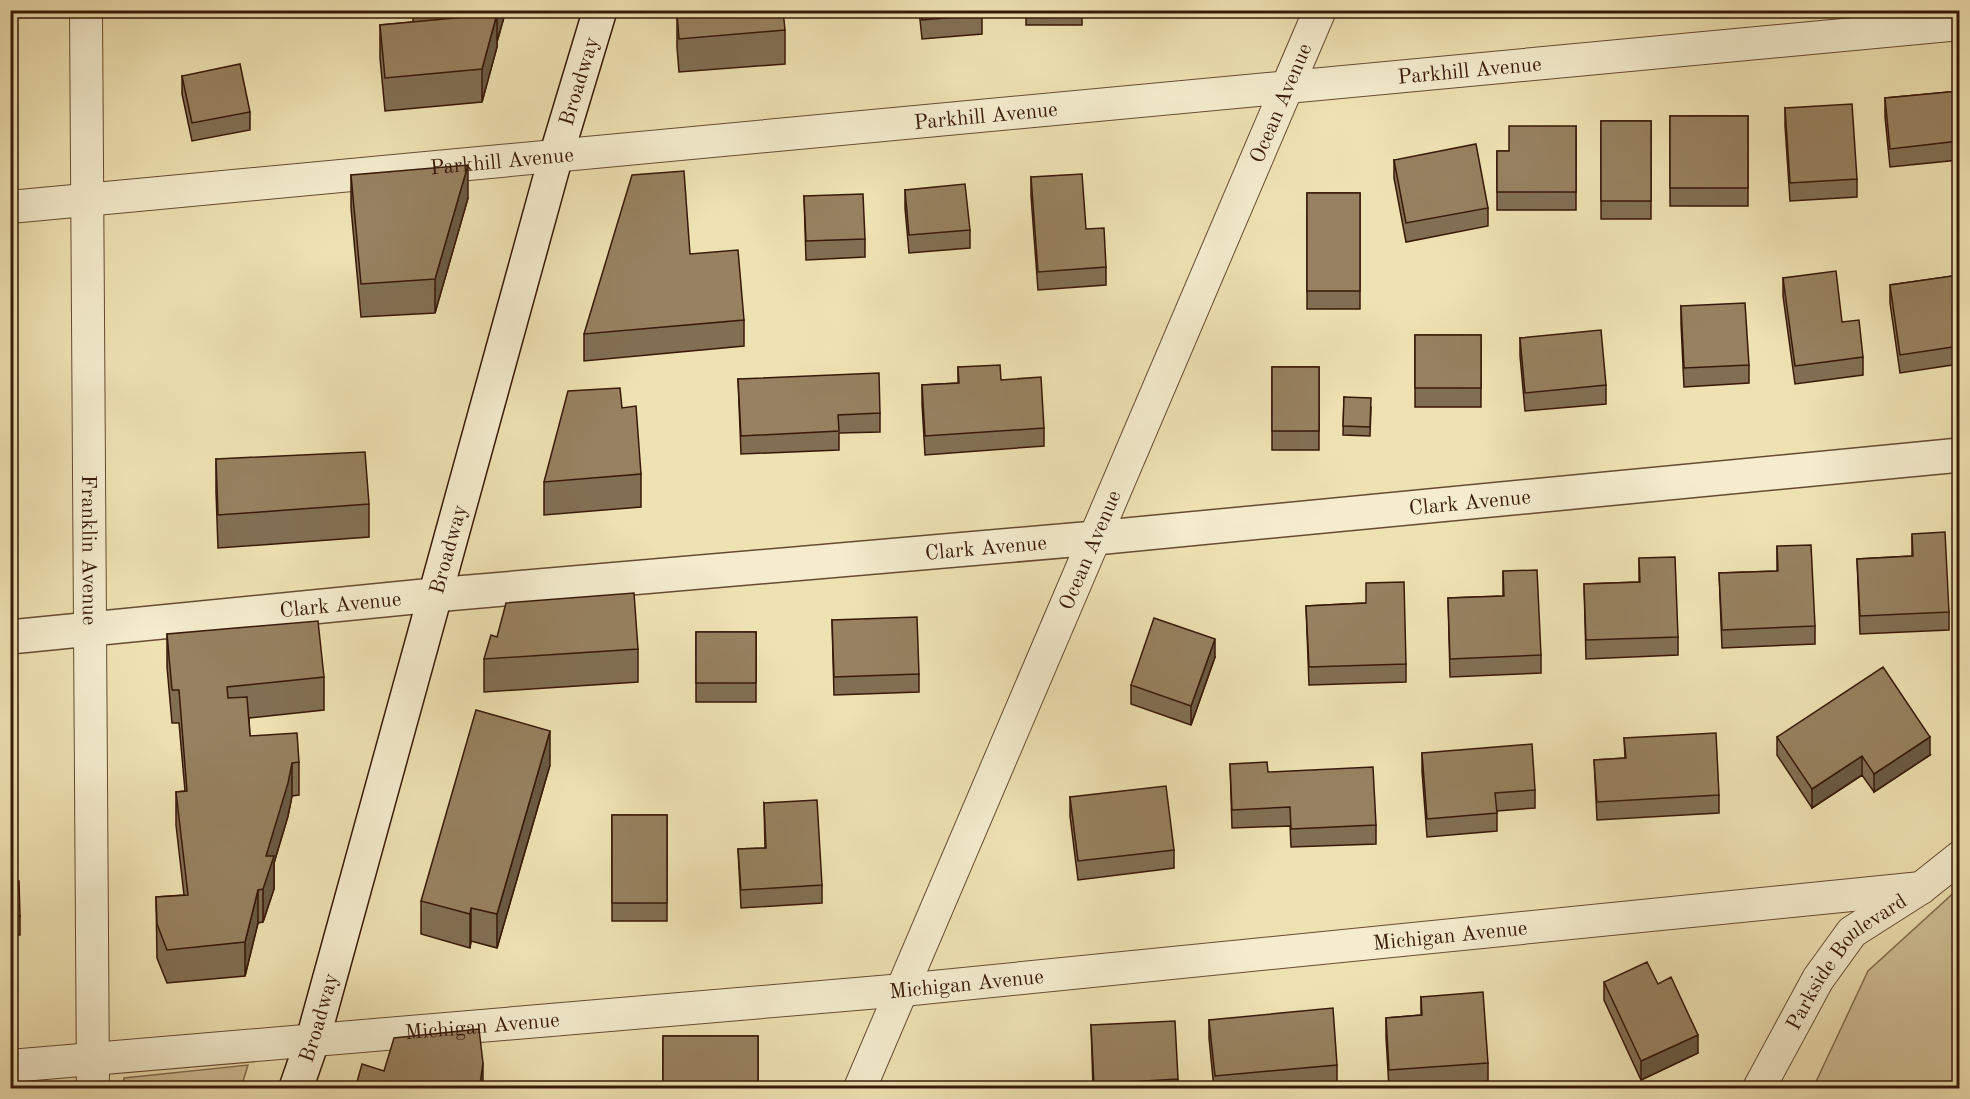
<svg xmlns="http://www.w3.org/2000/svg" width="1970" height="1099" font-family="'Old Standard TT',serif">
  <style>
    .green { fill: #cfbf95; stroke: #846c4e; stroke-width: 1.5 }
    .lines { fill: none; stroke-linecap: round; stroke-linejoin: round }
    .minor-casing { stroke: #664b32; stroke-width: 34 }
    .tertiary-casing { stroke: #664b32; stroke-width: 36 }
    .secondary-casing { stroke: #381908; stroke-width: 36 }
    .minor { stroke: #f4eccd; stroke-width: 32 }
    .tertiary { stroke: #f4eccd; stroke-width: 33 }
    .secondary { stroke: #f4eccd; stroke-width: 33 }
    .wall { fill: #826f53; stroke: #381908; stroke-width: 1.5 }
    .shaded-wall { fill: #6a5a43; stroke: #381908; stroke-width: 1.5 }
    .building { fill: #978160; stroke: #381908; stroke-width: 1.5 }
    .labels { text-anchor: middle; stroke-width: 4.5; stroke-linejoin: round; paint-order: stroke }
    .street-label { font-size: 21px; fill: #381908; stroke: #f4eccd }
  </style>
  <rect width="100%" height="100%" fill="#eee1b2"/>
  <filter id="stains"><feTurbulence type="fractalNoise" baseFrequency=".00333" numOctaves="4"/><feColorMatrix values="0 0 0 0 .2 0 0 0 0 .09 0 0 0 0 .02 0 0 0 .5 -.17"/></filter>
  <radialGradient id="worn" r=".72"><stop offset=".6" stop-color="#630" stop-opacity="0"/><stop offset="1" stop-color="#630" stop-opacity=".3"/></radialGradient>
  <!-- green -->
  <path class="green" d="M1959 888V1088H1813L1868 971Z
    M248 1065 241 1088H123L124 1078Z"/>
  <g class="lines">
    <!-- minor casing -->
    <g class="minor-casing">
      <g id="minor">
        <path id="s1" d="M86 10 93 1088"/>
        <path id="s2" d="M10 207 1960 24"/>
        <path id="s3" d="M10 1066 903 990 1921 888"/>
        <path id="s4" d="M860 1088 1320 10"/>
        <path id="s5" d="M1759 1088 1818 979 1852 932 1921 888 1960 857"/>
      </g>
    </g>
    <!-- tertiary casing -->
    <g class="tertiary-casing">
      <g id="tertiary">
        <path id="s6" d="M10 637 434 595 1095 538 1960 455"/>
      </g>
    </g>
    <!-- secondary casing -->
    <g class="secondary-casing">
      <g id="secondary">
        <path id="s7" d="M296 1088 313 1039 556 156 600 10"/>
      </g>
    </g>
    <!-- minor -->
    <use href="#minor" class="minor"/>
    <!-- tertiary -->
    <use href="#tertiary" class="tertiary"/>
    <!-- secondary -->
    <use href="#secondary" class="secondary"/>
  </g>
  <!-- wall -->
  <path class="wall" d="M210 10H255L211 15Z
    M413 10H506L497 42V47L482 102 385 111 380 58V25L413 22Z
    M919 10H982V34L922 39Z
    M1026 10H1082V25H1026Z
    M1165 10H1237V12L1165 15Z
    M688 13 785 30V64L679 72 677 47V14Z
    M182 76 250 112V130L192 141 182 94Z
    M1959 91V160L1890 167 1885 117V98Z
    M1785 108 1857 179V197L1790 201 1785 126Z
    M1670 116H1748V206H1670Z
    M1601 121H1651V219H1601Z
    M1576 126V210H1497V151H1509Z
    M1394 160 1488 208V226L1406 242 1394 178Z
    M351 175 468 198 435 313 361 317 351 208Z
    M1031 177 1086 229 1106 267V285L1038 290 1031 196Z
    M905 190 970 230V248L909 253 905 208Z
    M1307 193H1360V309H1307Z
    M804 196 865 239V257L806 260Z
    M690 254 744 320V346L584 361V334Z
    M1959 275V364L1900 373 1890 303V285Z
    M1783 278 1842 322 1863 357V375L1795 384 1783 296Z
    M1681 306 1749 365V383L1684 387 1681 324Z
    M1415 335H1481V407H1415Z
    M1520 338 1606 385V404L1525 411 1520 356Z
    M958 367 1001 380 1044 428V446L925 455 922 404V385L958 383Z
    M1272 367H1319V450H1272Z
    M738 379 880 413V432L839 433V450L741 454Z
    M1344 397 1371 407 1370 436 1343 435Z
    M622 408 641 474V507L544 515V482Z
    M216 459 369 504V537L218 548 216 492Z
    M1912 534 1949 612V630L1860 634 1857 559 1912 556Z
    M1777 546 1815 626V644L1722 648 1719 573 1777 571Z
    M1639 558 1678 637V655L1586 659 1584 584 1639 582Z
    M1503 571 1541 655V673L1450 677 1448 598 1503 596Z
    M1366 603 1406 664V682L1309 685 1306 606Z
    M832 620 919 674V692L834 695Z
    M696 632H756V702H696Z
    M167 634 324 677V710L249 718 250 736 299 762V795L292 796 288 816 274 863V889L263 922 258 923 245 976 167 983 157 958 156 897 184 895 176 825V792L185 791 179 723H172L167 667Z
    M497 637 638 649V682L484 692V659Z
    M1215 657 1191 725 1131 704V685Z
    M1777 737 1930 755 1874 792 1862 775 1812 808 1777 755Z
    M1624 738 1719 795V813L1597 820 1594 760 1625 758Z
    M1422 753 1535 790V808L1497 811V831L1427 837 1422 771Z
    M1230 764 1268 772 1376 825V844L1291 847 1290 826 1232 828Z
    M550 765 497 948 471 941 470 948 421 934V901Z
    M1070 797 1174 850V868L1078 880 1070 816Z
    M764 803 822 885V903L741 908 738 849 765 848Z
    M612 815H667V921H612Z
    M10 881 20 916V935H10Z
    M1604 982 1658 984 1698 1053 1641 1080 1604 1000Z
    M1421 997 1488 1063V1081L1389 1088 1386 1037V1018L1421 1015Z
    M1209 1020 1337 1065V1083L1277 1089H1214L1209 1038Z
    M1091 1025 1178 1079V1089H1093Z
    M663 1036H758V1089H663Z"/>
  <!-- shaded-wall -->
  <path class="shaded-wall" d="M497 10H506L497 42Z
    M497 14V47L482 102V69Z
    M468 165V198L435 313V279Z
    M1215 639V657L1191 725V706Z
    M550 731V765L497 948V914Z
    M1930 737V755L1874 792V774Z
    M1862 756V775L1812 808V789Z
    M292 763V796L288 816 274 863V889L263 922V889L266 856Z
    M258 890V923L245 976V942Z
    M471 908V941L470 948V914Z
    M1698 1035V1053L1641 1080V1061Z
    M483 1063V1089H479Z"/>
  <!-- building -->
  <path class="building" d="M415 10H474L415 15Z
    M688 10H783L785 30 679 39 677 14 688 13Z
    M921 10H982V15L922 20Z
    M497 14 482 69 385 78 380 25Z
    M240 64 250 112 192 123 182 76Z
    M1959 91V141L1890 149 1885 98Z
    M1852 104 1857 179 1790 183 1785 108Z
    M1670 116H1748V188H1670Z
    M1601 121H1651V201H1601Z
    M1509 126H1576V192H1497V151H1509Z
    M1476 144 1488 208 1406 223 1394 160Z
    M468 165 435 279 361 284 351 175Z
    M684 171 690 254 738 250 744 320 584 334 632 175Z
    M1082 174 1086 229 1104 228 1106 267 1038 272 1031 177Z
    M965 184 970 230 909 235 905 190Z
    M1307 193H1360V291H1307Z
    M863 194 865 239 806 241 804 196Z
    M1836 271 1842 322 1859 320 1863 357 1795 366 1783 278Z
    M1959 275V346L1900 355 1890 285Z
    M1745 303 1749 365 1684 368 1681 306Z
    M1601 330 1606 385 1525 393 1520 338Z
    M1415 335H1481V388H1415Z
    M1000 365 1001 380 1041 377 1044 428 925 436 922 385 959 383 958 367Z
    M1272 367H1319V431H1272Z
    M879 373 880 413 838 415 839 431 741 436 738 379Z
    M620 388 622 408 636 406 641 474 544 482 568 391Z
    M1344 397 1371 398 1370 427 1343 426Z
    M365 452 369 504 218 515 216 459Z
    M1945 532 1949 612 1860 616 1857 559 1913 556 1912 534Z
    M1811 545 1815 626 1722 630 1719 573 1778 571 1777 546Z
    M1675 557 1678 637 1586 640 1584 584 1640 582 1639 558Z
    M1537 570 1541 655 1450 659 1448 598 1504 596 1503 571Z
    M1404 582 1406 664 1309 667 1306 606 1366 603V583Z
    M634 593 638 649 484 659 491 635 497 637 506 603Z
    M917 617 919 674 834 677 832 620Z
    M1154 618 1215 639 1191 706 1131 685Z
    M318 621 324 677 227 687 228 698 247 697 250 736 297 733 299 762 292 763 288 783 266 856H274L263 889 258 890 245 942 167 950 157 924 156 897 188 895 176 792 187 791 179 690H172L167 634Z
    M696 632H756V683H696Z
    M1883 667 1930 737 1874 774 1862 756 1812 789 1777 737Z
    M476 710 550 731 497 914 471 908 470 914 421 901Z
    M1716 733 1719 795 1597 802 1594 760 1626 758 1624 738Z
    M1532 744 1535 790 1495 793 1497 813 1427 819 1422 753Z
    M1267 762 1268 772 1373 767 1376 825 1291 829 1290 807 1232 810 1230 764Z
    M1166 786 1174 850 1078 861 1070 797Z
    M817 800 822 885 741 890 738 849 766 848 764 803Z
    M612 815H667V903H612Z
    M10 881H19L20 916 10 917Z
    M1647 962 1658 984 1671 977 1698 1035 1641 1061 1604 982Z
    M1483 992 1488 1063 1389 1070 1386 1018 1422 1015 1421 997Z
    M1333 1008 1337 1065 1215 1076 1209 1020Z
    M1175 1021 1178 1079 1094 1084 1091 1025Z
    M479 1029 483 1063 480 1084 479 1089H355L362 1064 384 1071 394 1038Z
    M663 1036H758V1087H663Z"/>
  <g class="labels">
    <!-- street labels -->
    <g class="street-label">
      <text dy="7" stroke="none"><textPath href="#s2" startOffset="1466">Parkhill Avenue</textPath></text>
      <text dy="7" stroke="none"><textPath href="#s7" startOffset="1046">Broadway</textPath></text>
      <text dy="7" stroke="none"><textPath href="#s4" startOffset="1071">Ocean Avenue</textPath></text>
      <text dy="7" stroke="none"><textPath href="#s2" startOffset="980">Parkhill Avenue</textPath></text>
      <text dy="7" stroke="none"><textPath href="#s2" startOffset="494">Parkhill Avenue</textPath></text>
      <text dy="7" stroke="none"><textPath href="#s6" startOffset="1466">Clark Avenue</textPath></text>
      <text dy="7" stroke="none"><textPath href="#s6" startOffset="980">Clark Avenue</textPath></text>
      <text dy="7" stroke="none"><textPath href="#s7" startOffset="560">Broadway</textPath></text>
      <text dy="7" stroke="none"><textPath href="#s1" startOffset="540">Franklin Avenue</textPath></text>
      <text dy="7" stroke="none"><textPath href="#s4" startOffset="585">Ocean Avenue</textPath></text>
      <text dy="7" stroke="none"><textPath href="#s6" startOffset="332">Clark Avenue</textPath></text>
      <text dy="7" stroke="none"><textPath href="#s3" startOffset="1446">Michigan Avenue</textPath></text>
      <text dy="7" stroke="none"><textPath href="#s5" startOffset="156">Parkside Boulevard</textPath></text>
      <text dy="7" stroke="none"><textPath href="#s3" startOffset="960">Michigan Avenue</textPath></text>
      <text dy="7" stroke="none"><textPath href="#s7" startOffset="74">Broadway</textPath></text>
      <text dy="7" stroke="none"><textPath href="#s3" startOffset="474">Michigan Avenue</textPath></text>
    </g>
  </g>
  <!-- margin -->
  <rect width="1970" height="1099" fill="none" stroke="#eee1b2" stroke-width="36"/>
  <rect x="12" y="12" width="1946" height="1075" fill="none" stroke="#381908" stroke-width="3"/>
  <rect x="18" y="18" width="1934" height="1063" fill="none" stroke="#381908" stroke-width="1.5"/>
  <rect width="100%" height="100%" filter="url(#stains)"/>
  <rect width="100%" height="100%" fill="url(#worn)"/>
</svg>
